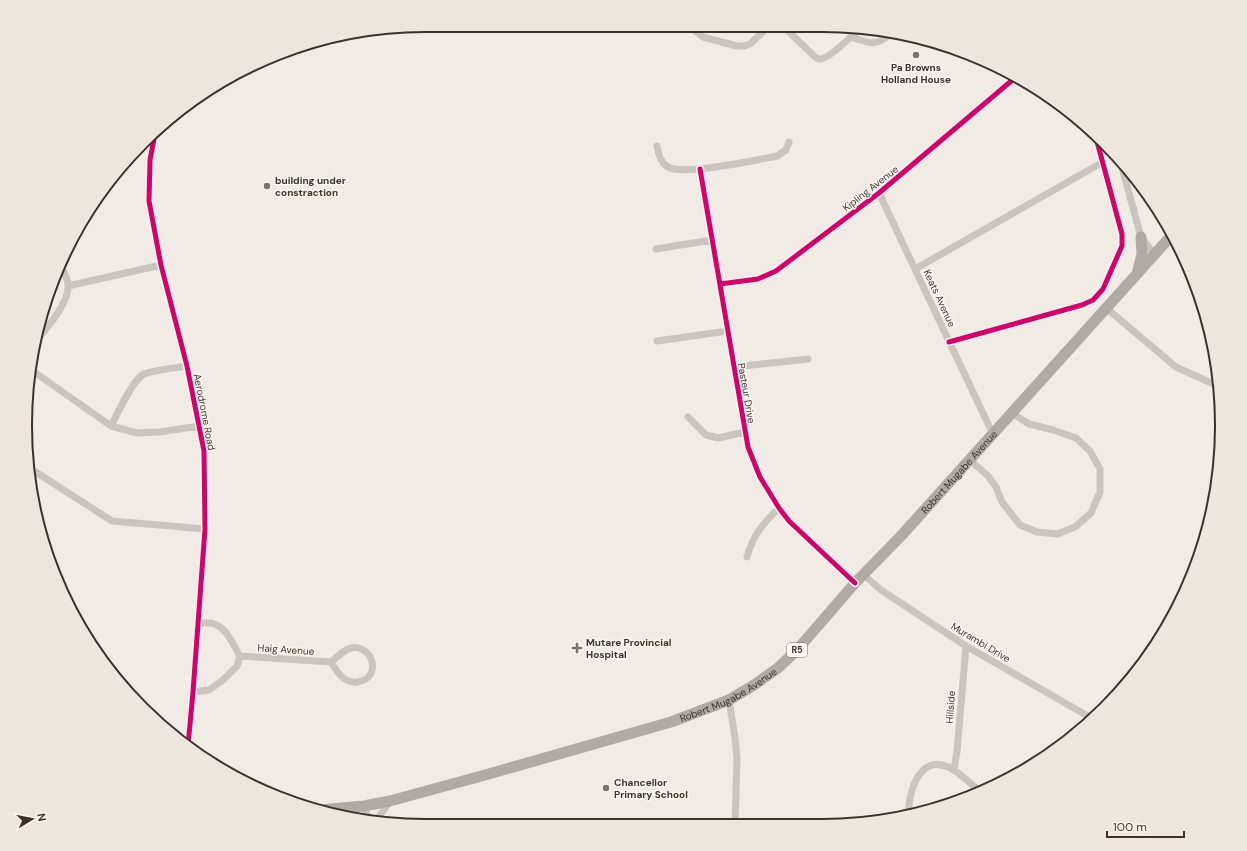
<svg xmlns="http://www.w3.org/2000/svg" width="1247" height="851" font-family="'DM Sans',sans-serif">
  <style>
    .lines { fill: none; stroke-linecap: round; stroke-linejoin: round }
    .minor { stroke: #c9c4be; stroke-width: 7 }
    .highway { stroke: #afaba4; stroke-width: 11 }
    .cycleway-casing { stroke: #fbf6ee; stroke-width: 8 }
    .cycleway { stroke: #d6006c; stroke-width: 5 }
    .poi-dot { fill: #7a736c; stroke: #fbf6ee; stroke-width: 1.5 }
    .labels { text-anchor: middle; stroke-width: 3; stroke-linejoin: round; paint-order: stroke }
    .shield { fill: #fbf6ee; stroke: #756d66; stroke-width: 1 }
    .shield-label { font-size: 9px; font-weight: bold; fill: #3b322b }
    .poi-label { font-size: 10px; font-weight: bold; fill: #3b322b; stroke: #fbf6ee; text-anchor: start }
    .street-label { font-size: 10px; fill: #3b322b; stroke: #fbf6ee }
    .rim { fill: none; stroke: #3b322b; stroke-width: 2 }
  </style>
  <rect width="100%" height="100%" fill="#f0ece5"/>
  <g class="lines">
    <!-- minor -->
    <path class="minor" d="M688 25 703 37 737 46H744L750 44 770 25
      M782 25 814 56C815 57 817 58 819 59 828 60 852 36 859 29
      M851 37C872 44 875 47 893 32
      M155 134 150 160 149 201 161 265 187 366 204 451 205 529 193 692 188 746
      M657 146C659 155 660 162 668 167 683 176 757 160 777 156L786 150 789 142
      M1120 160 1141 237 1154 254
      M700 169 748 447 760 477 779 508 789 521 855 583
      M879 193 990 428 994 433
      M656 249 712 240
      M915 269 1103 162
      M720 284 758 279 776 271 879 193 1016 77
      M68 286 161 265
      M1105 307 1176 367 1218 386
      M38 339C48 326 70 302 68 284 67 277 63 270 60 264
      M657 341 728 331
      M949 342 1082 305 1093 300 1103 289 1122 246V234L1095 134
      M734 367 808 359
      M30 369 111 426 137 433 159 432 200 426
      M688 417 706 435 718 438 745 432
      M111 426C118 413 132 380 144 374 154 370 175 368 187 366
      M970 460 988 476 996 487 1002 502 1020 525 1037 532 1057 534 1075 527 1091 513 1100 492V469L1090 451 1076 438 1053 430 1029 424 1012 413
      M28 467 112 521 205 529
      M747 557C753 536 762 524 779 508
      M864 575 881 590 966 646 1093 719
      M240 656 331 662C336 658 342 652 348 649 371 640 385 678 357 682 352 683 346 680 342 677 338 673 334 667 331 662
      M193 692 209 690 223 680 237 666 240 656C233 644 226 626 211 623 207 623 202 623 198 623
      M729 700 735 738 737 758 735 826
      M954 769 957 752 966 646
      M364 806 369 820
      M908 816C910 781 925 745 963 777 968 781 974 786 979 791
      M376 821 390 801"/>
    <!-- highway -->
    <g class="highway">
      <path d="M1138 270 1142 254 1141 237"/>
      <path id="s1" d="M319 810 364 806 390 801 485 775 671 722 729 700 754 685 778 668 797 650 855 583 901 536 1172 235"/>
    </g>
    <!-- cycleway casing -->
    <g class="cycleway-casing">
      <path id="cycleway" d="M155 134 150 160 149 201 161 265 187 366 204 451 205 529 193 692 188 746
        M700 169 748 447 760 477 779 508 789 521 855 583
        M720 284 758 279 776 271 879 193 1016 77
        M949 342 1082 305 1093 300 1103 289 1122 246V234L1095 134"/>
    </g>
    <!-- cycleway -->
    <use href="#cycleway" class="cycleway"/>
  </g>
  <!-- markers -->
  <g class="poi-dot">
    <circle cx="916" cy="55" r="4"/>
    <circle cx="267" cy="186" r="4"/>
    <path d="M575 642h4v4h4v4h-4v4h-4v-4h-4v-4h4z"/>
    <circle cx="606" cy="788" r="4"/>
  </g>
  <g class="labels">
    <!-- shield labels -->
    <rect class="shield" x="787" y="643" width="20" height="14" rx="3"/>
    <g class="shield-label">
      <text x="797" y="653">R5</text>
    </g>
    <!-- poi labels -->
    <g class="poi-label">
      <text x="916" y="71" text-anchor="middle">Pa Browns<tspan x="916" dy="12">Holland House</tspan></text>
      <text x="275" y="184">building under<tspan x="275" dy="12">constraction</tspan></text>
      <text x="586" y="646">Mutare Provincial<tspan x="586" dy="12">Hospital</tspan></text>
      <text x="614" y="786">Chancellor<tspan x="614" dy="12">Primary School</tspan></text>
    </g>
    <!-- street labels -->
    <g class="street-label">
      <text transform="translate(870 188) rotate(-38)" y="4">Kipling Avenue</text>
      <text transform="translate(940 298) rotate(65)" y="4">Keats Avenue</text>
      <text transform="translate(747 393) rotate(80)" y="4">Pasteur Drive</text>
      <text transform="translate(205 412) rotate(79)" y="4">Aerodrome Road</text>
      <text dy="4" stroke="none"><textPath href="#s1" startOffset="751">Robert Mugabe Avenue</textPath></text>
      <text transform="translate(981 642) rotate(31)" y="4">Murambi Drive</text>
      <text transform="translate(286 649) rotate(4)" y="4">Haig Avenue</text>
      <text dy="4" stroke="none"><textPath href="#s1" startOffset="427">Robert Mugabe Avenue</textPath></text>
      <text transform="translate(950 707) rotate(-86)" y="4">Hillside</text>
    </g>
  </g>
  <!-- crop -->
  <path d="M0 0H1247V851H0ZM425 32H822A393 393 0 0 1 1215 425V426A393 393 0 0 1 822 819H425A393 393 0 0 1 32 426V425A393 393 0 0 1 425 32Z" fill="#ece6de" fill-rule="evenodd"/>
  <path class="rim" d="M425 32H822A393 393 0 0 1 1215 425V426A393 393 0 0 1 822 819H425A393 393 0 0 1 32 426V425A393 393 0 0 1 425 32Z"/>
  <!-- north arrow -->
  <g transform="translate(32 819) rotate(80)" stroke="#fbf6ee" stroke-width="3" paint-order="stroke">
  <path d="M0-3L7 15L0 10L-7 15Z" fill="#3b322b"/>
  <text y="-6" font-size="11" font-weight="bold" text-anchor="middle" fill="#3b322b">N</text>
  </g>
  <!-- scale -->
  <path d="M1107 831v6h77v-6" fill="none" stroke="#3b322b" stroke-width="2"/>
  <text x="1113" y="831" font-size="12" fill="#3b322b" stroke="#fbf6ee" stroke-width="3" paint-order="stroke">100 m</text>
</svg>
